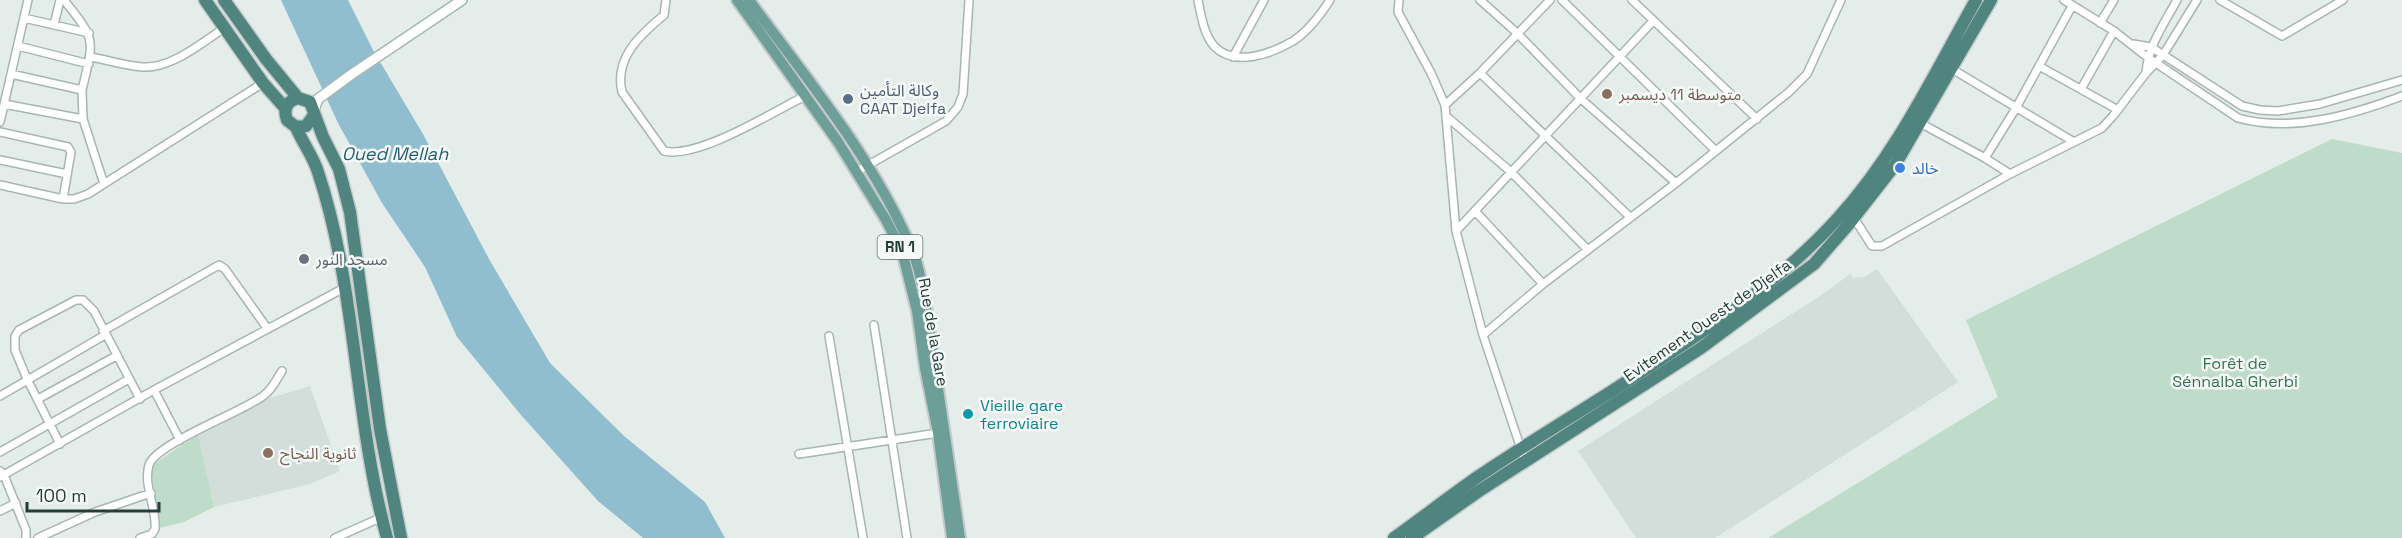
<svg xmlns="http://www.w3.org/2000/svg" width="2402" height="538" font-family="'Space Grotesk','Noto Sans Arabic',sans-serif">
  <style>
    .built { fill: #d3ddd9 }
    .green { fill: #bfdcca }
    .water { fill: #91bece }
    .lines { fill: none; stroke-linecap: round; stroke-linejoin: round }
    .minor-casing { stroke: #a8b5b2; stroke-width: 10 }
    .secondary-casing { stroke: #a4b8b3; stroke-width: 12 }
    .primary-casing { stroke: #c2c9c8; stroke-width: 14 }
    .trunk-casing { stroke: #c2c9c8; stroke-width: 15 }
    .minor { stroke: #fff; stroke-width: 7 }
    .secondary { stroke: #fff; stroke-width: 9 }
    .primary { stroke: #6d9f98; stroke-width: 10 }
    .trunk { stroke: #50847e; stroke-width: 12 }
    .education-dot { fill: #8d6e63; stroke: #f5faf8; stroke-width: 2 }
    .service-dot { fill: #5c6f8a; stroke: #f5faf8; stroke-width: 2 }
    .shop-dot { fill: #3f7fe0; stroke: #f5faf8; stroke-width: 2 }
    .worship-dot { fill: #6b7280; stroke: #f5faf8; stroke-width: 2 }
    .culture-dot { fill: #0f9aa8; stroke: #f5faf8; stroke-width: 2 }
    .labels { text-anchor: middle; stroke-width: 5; stroke-linejoin: round; paint-order: stroke }
    .shield { fill: #f5faf8; stroke: #637673; stroke-width: 1.5 }
    .shield-label { font-size: 15px; font-weight: bold; fill: #253e3a }
    .service-label { font-size: 16px; fill: #4e5e75; stroke: #f5faf8; text-anchor: start }
    .education-label { font-size: 16px; fill: #785e54; stroke: #f5faf8; text-anchor: start }
    .shop-label { font-size: 16px; fill: #366cbe; stroke: #f5faf8; text-anchor: start }
    .worship-label { font-size: 16px; fill: #5b616d; stroke: #f5faf8; text-anchor: start }
    .street-label { font-size: 16px; fill: #253e3a; stroke: #f5faf8 }
    .park-label { font-size: 16px; fill: #327252; stroke: #f5faf8 }
    .culture-label { font-size: 16px; fill: #0d838f; stroke: #f5faf8; text-anchor: start }
    .water-label { font-size: 18px; font-style: italic; fill: #235f76; stroke: #f5faf8 }
  </style>
  <rect width="100%" height="100%" fill="#e5edea"/>
  <!-- built -->
  <path class="built" d="M1877 269 1958 382 1715 538H1636L1578 451 1826 292 1850 274 1853 278 1864 277Z
    M310 386 340 471 310 484 214 507 198 434 270 398Z"/>
  <!-- green -->
  <path class="green" d="M2332 139 2402 153V538H1768L1998 397 1966 320Z
    M198 434 214 507 184 522 159 528 151 466Z"/>
  <!-- water -->
  <path class="water" d="M281 0H348L373 50 423 134 489 259 550 363 624 436 705 502 725 538H643L598 501 521 415 457 337 425 267 382 203 338 123Z"/>
  <g class="lines">
    <!-- minor casing -->
    <g class="minor-casing">
      <path id="minor" d="M64 0C97 41 94 39 82 90
        M666 0 664 15C640 35 614 58 622 92L664 151C698 159 771 113 805 96
        M1198 0C1201 15 1204 36 1215 47 1235 67 1271 54 1293 41 1307 32 1321 14 1330 0
        M1399 0 1398 12 1431 73 1445 105 1456 231 1483 335 1525 461
        M1480 0 1517 33 1580 98 1676 183
        M1562 0 1716 151
        M1632 0 1757 119
        M2064 0 2114 31 2147 57 2238 118C2291 133 2352 115 2402 96
        M2220 0 2282 36 2343 0
        M24 18 89 33
        M2100 23 2114 0
        M54 25 60 0
        M2133 44 2151 47 2242 106 2260 110 2278 111 2320 104 2402 80
        M18 46 89 64
        M91 57C108 60 125 66 142 67 172 69 202 42 226 27
        M1233 57 1264 0
        M2039 66 2118 110
        M1480 73 1629 216
        M2146 73C2148 46 2164 24 2177 0
        M11 74 82 90 83 119 104 184
        M2081 89 2114 31
        M4 104 83 119
        M1445 105 1480 73 1550 0
        M1446 116 1511 172 1587 249
        M0 122 28 0
        M1920 123 1985 158 2010 174
        M0 132 68 147 71 152 63 199
        M2074 142 2102 128 2113 116 2146 73 2163 55 2197 0
        M1985 158 2016 108 2072 6
        M0 160 67 174
        M856 172 946 121 958 107 963 94 969 0
        M0 185 63 199H74L88 194 263 83
        M1475 211 1543 284
        M1854 218 1872 246H1882L2010 174 2074 142 1952 69
        M1456 231 1653 21
        M874 325 907 538
        M103 331 219 265 225 269 267 328
        M1483 335 1543 284 1676 183 1789 92 1807 74 1841 0
        M829 336 863 538
        M154 390 180 440
        M0 396 105 335
        M38 399 116 356
        M60 444 27 379 15 350V336L19 330 76 300H83L94 311 140 399
        M0 452 129 379
        M799 454 938 433
        M0 471 4 475 26 530V538
        M0 477 154 390 344 288
        M0 511 16 503
        M38 538 95 512 151 493
        M140 538 152 534 155 529C157 509 143 485 149 465 155 444 242 412 263 396 272 390 276 380 282 371
        M335 538 380 518"/>
    </g>
    <!-- secondary casing -->
    <g class="secondary-casing">
      <path id="secondary" d="M314 110 318 99 352 74 462 0"/>
    </g>
    <!-- primary casing -->
    <g class="primary-casing">
      <path id="primary" d="M737 0 838 142 886 220 902 251 917 311 925 368 938 433 952 538
        M749 0C806 78 871 155 910 245 919 264 922 286 926 307L960 538"/>
    </g>
    <!-- trunk casing -->
    <g class="trunk-casing">
      <path id="trunk" d="M205 0 263 83 286 109
        M224 0 266 59 298 98
        M314 115 306 126 296 127 287 120C283 109 287 101 298 98L310 102 323 137 339 169 350 212 380 429 401 538
        M296 127C302 142 313 156 318 172 357 290 354 418 387 538
        M1394 538C1422 518 1450 496 1479 476 1522 447 1568 419 1612 391 1692 339 1774 289 1838 218 1896 155 1934 74 1976 0
        M1412 538 1479 491 1701 348 1814 264 1848 225 1895 165 1991 0"/>
    </g>
    <!-- minor -->
    <use href="#minor" class="minor"/>
    <!-- secondary -->
    <use href="#secondary" class="secondary"/>
    <!-- primary -->
    <use href="#primary" class="primary"/>
    <!-- trunk -->
    <use href="#trunk" class="trunk"/>
  </g>
  <!-- markers -->
  <g class="education-dot">
    <circle cx="1607" cy="94" r="6"/>
    <circle cx="268" cy="453" r="6"/>
  </g>
  <circle class="service-dot" cx="848" cy="99" r="6"/>
  <circle class="shop-dot" cx="1900" cy="168" r="6"/>
  <circle class="worship-dot" cx="304" cy="259" r="6"/>
  <circle class="culture-dot" cx="968" cy="414" r="6"/>
  <g class="labels">
    <!-- shield labels -->
    <rect class="shield" x="877.5" y="235" width="45" height="24" rx="4.5"/>
    <g class="shield-label">
      <text x="900" y="252">RN 1</text>
    </g>
    <!-- service labels -->
    <g class="service-label">
      <text x="860" y="96">وكالة التأمين<tspan x="860" dy="18">CAAT Djelfa</tspan></text>
    </g>
    <!-- education labels -->
    <g class="education-label">
      <text x="1619" y="100">متوسطة 11 ديسمبر</text>
      <text x="280" y="459">ثانوية النجاح</text>
    </g>
    <!-- shop labels -->
    <g class="shop-label">
      <text x="1912" y="174">خالد</text>
    </g>
    <!-- worship labels -->
    <g class="worship-label">
      <text x="316" y="265">مسجد النور</text>
    </g>
    <!-- street labels -->
    <g class="street-label">
      <text transform="translate(1707 320) rotate(-35)" y="6">Evitement Ouest de Djelfa</text>
      <text transform="translate(934 332) rotate(80)" y="6">Rue de la Gare</text>
    </g>
    <!-- park labels -->
    <g class="park-label">
      <text x="2235" y="369">Forêt de<tspan x="2235" dy="18">Sénnalba Gherbi</tspan></text>
    </g>
    <!-- culture labels -->
    <g class="culture-label">
      <text x="980" y="411">Vieille gare<tspan x="980" dy="18">ferroviaire</tspan></text>
    </g>
    <!-- water labels -->
    <g class="water-label">
      <text x="395" y="160">Oued Mellah</text>
    </g>
  </g>
  <!-- scale -->
  <path d="M27 502v9h132v-9" fill="none" stroke="#253e3a" stroke-width="3"/>
  <text x="36" y="502" font-size="18" fill="#253e3a" stroke="#f5faf8" stroke-width="4.5" paint-order="stroke">100 m</text>
</svg>
